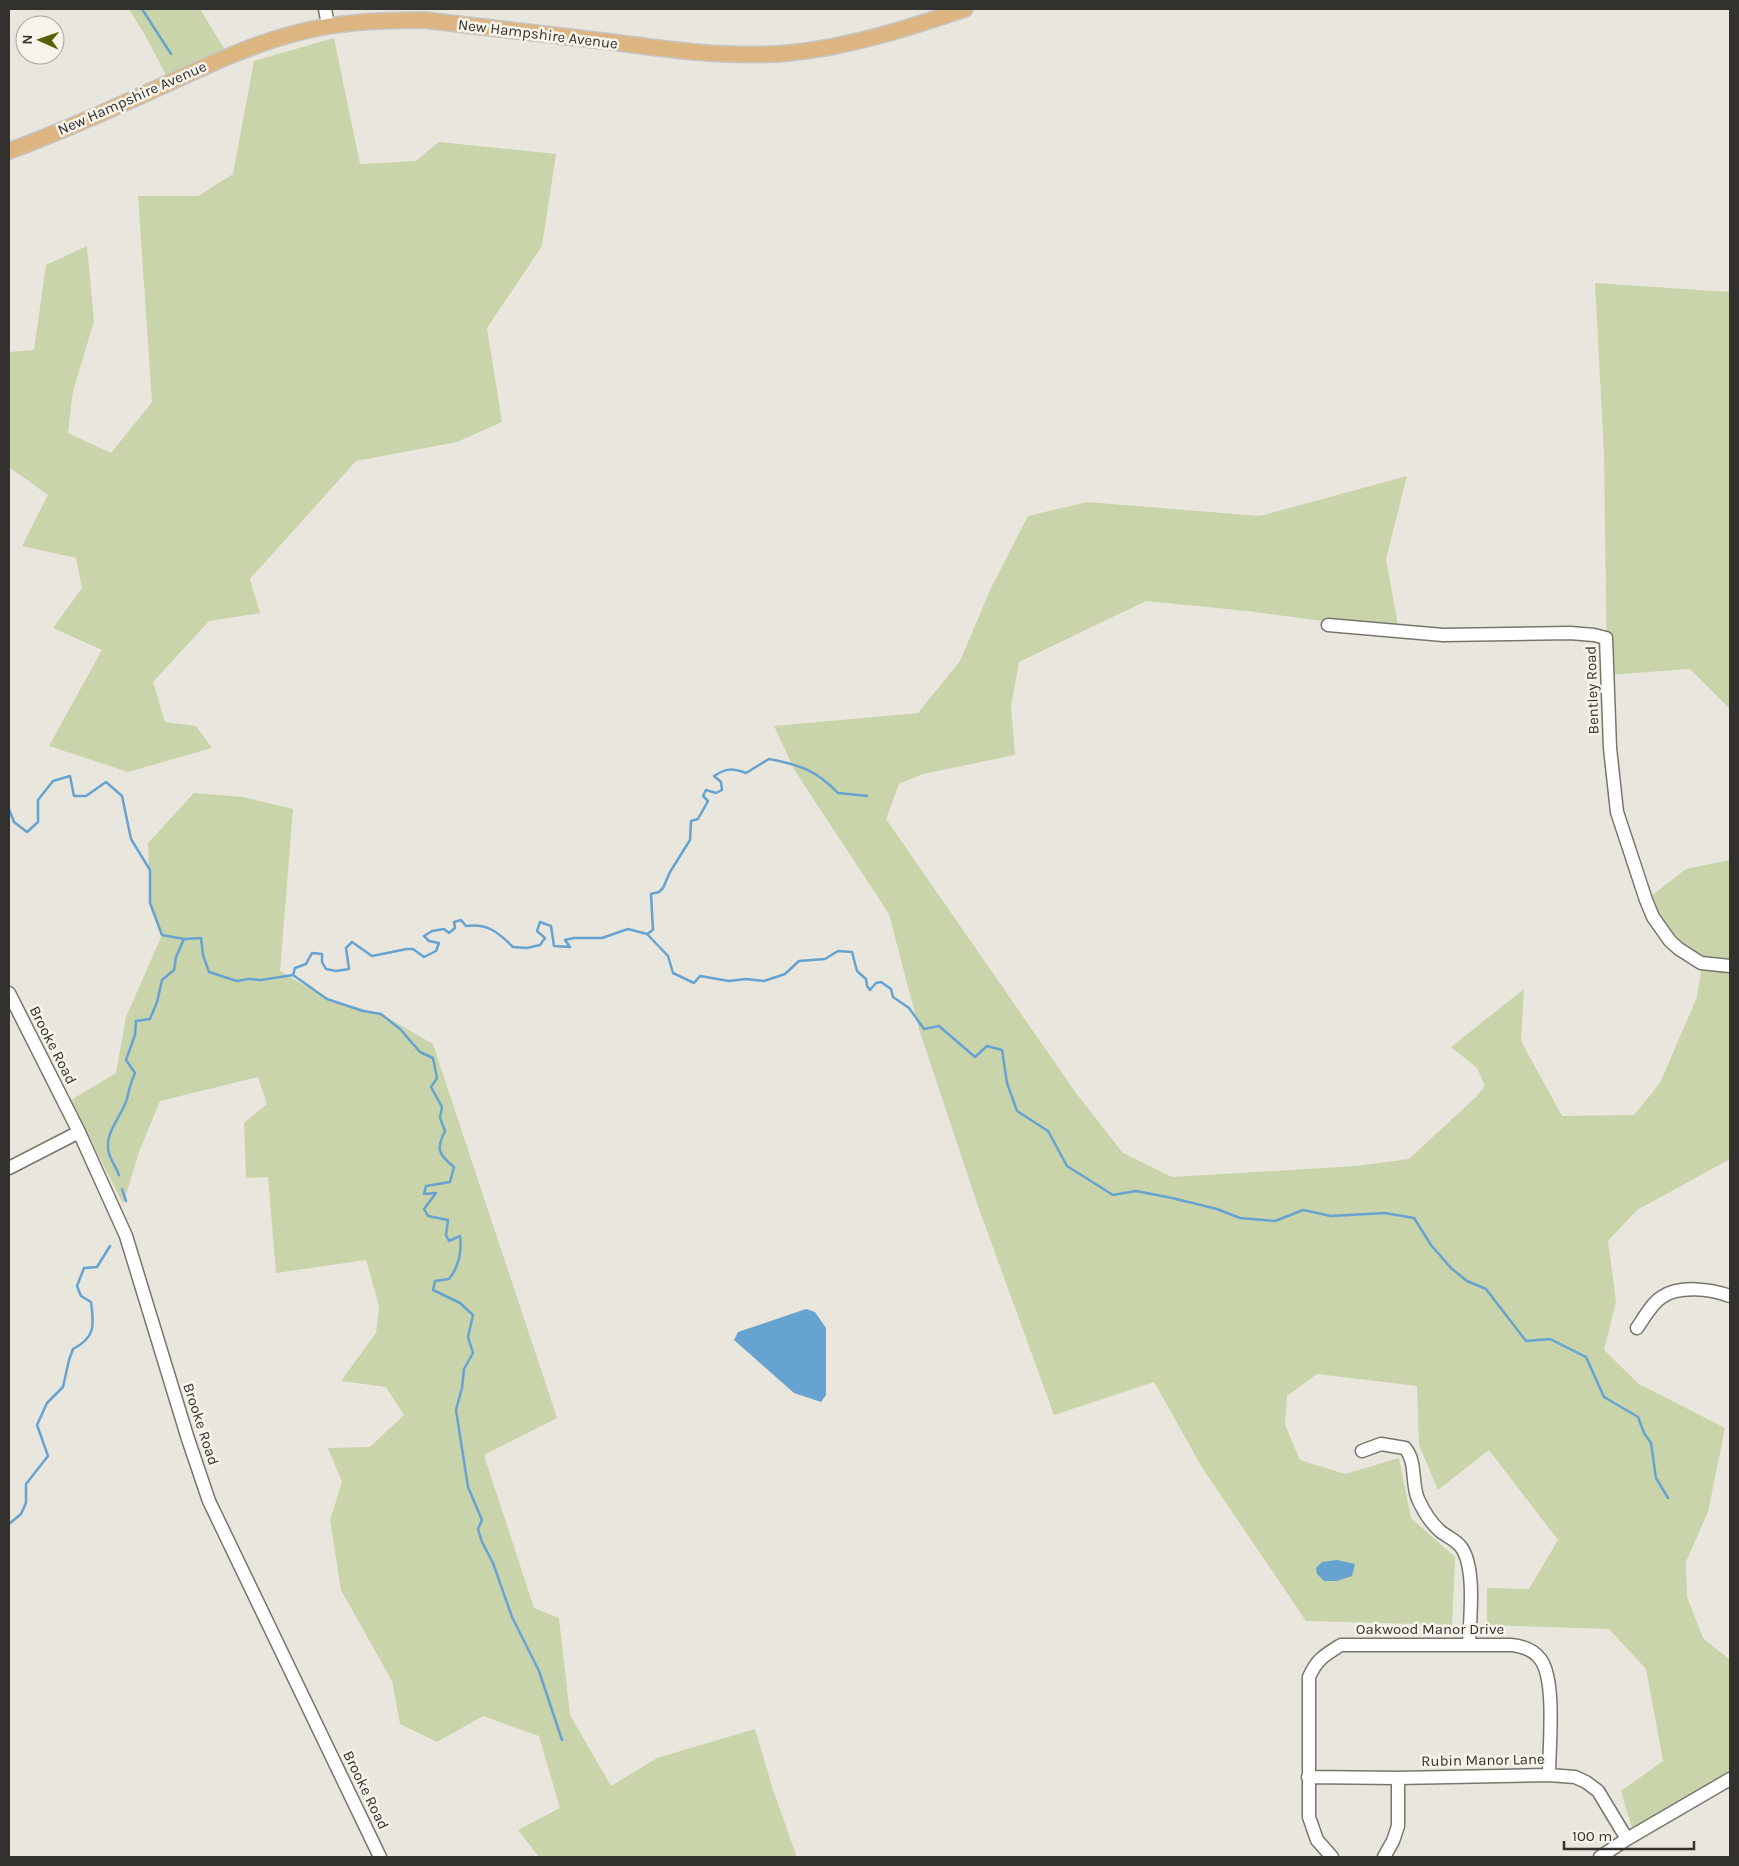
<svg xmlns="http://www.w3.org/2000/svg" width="1739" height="1866" font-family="Karla,sans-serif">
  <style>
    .green { fill: #c9d4aa }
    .water { fill: #66a3d0 }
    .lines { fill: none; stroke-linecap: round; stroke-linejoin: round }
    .stream { stroke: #66a3d0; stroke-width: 2.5 }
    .minor-casing { stroke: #77766d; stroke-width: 15 }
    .major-casing { stroke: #c6c5c4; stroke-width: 18 }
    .minor { stroke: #fff; stroke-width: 12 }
    .major { stroke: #dcb580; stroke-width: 15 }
    .labels { text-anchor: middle; stroke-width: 5; stroke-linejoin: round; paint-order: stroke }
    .street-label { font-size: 15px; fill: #32312d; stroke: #f6f4ea }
  </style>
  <rect width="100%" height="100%" fill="#e9e7dd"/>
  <!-- green -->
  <path class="green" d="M129 9H200L225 50 167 77 145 35Z
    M334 38 360 164 416 161 439 142 556 154 542 246 487 328 502 422 457 442 356 461 250 579 260 613 209 621 153 682 165 722 196 726 212 748 128 772 49 746 102 650 53 628 82 588 76 558 22 546 48 495 9 467V352L34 350 46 265 87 246 94 321 73 391 68 433 111 453 152 402 138 196H198L233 174 254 61Z
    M1595 283 1730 292V709L1690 669 1607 675 1604 454Z
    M1407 476 1386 559 1399 631 1247 611 1146 601 1019 662 1011 706 1015 755 923 774 899 784 886 819 1076 1093 1123 1153 1172 1177 1356 1166 1409 1159 1476 1097 1485 1086 1477 1068 1451 1047 1524 989 1521 1041 1562 1116 1634 1115 1660 1083 1697 997 1703 958 1671 936 1646 900 1686 869 1730 860V1159L1637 1210 1608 1241 1616 1302 1604 1350 1639 1384 1725 1428 1708 1512 1686 1562 1687 1597 1703 1638 1730 1660V1779L1634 1835 1621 1791 1663 1761 1646 1669 1609 1629 1487 1625V1588L1529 1589 1558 1540 1489 1450 1438 1490 1419 1445 1417 1386 1317 1374 1287 1396 1285 1425 1300 1460 1345 1474 1399 1458 1411 1518 1455 1557 1452 1625 1306 1621 1203 1469 1154 1382 1054 1415 979 1209 919 1029 889 914 795 771 774 726 918 713 960 661 991 588 1028 516 1087 502 1260 516Z
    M194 793 243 797 293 809 280 971 327 999 381 1014 433 1044 557 1418 484 1455 534 1608 559 1618 570 1715 611 1786 657 1758 755 1729 775 1796 797 1857H539L518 1830 560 1808 539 1736 483 1716 437 1742 400 1724 392 1681 341 1590 330 1520 342 1482 328 1448 370 1447 404 1415 386 1387 341 1381 376 1333 379 1306 366 1260 276 1273 268 1177 246 1178 244 1123 267 1104 258 1077 160 1101 139 1152 123 1204 71 1100 116 1073 126 1017 162 935 150 903 148 843Z"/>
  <!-- water -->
  <path class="water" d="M806 1309 815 1312 826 1328V1395L821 1402 794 1393 734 1340 738 1332Z
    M1337 1560 1355 1564 1352 1576 1337 1581H1324L1317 1574 1316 1568 1322 1562Z"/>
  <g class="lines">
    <!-- stream -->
    <path class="stream" d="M142 9 171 54
      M9 809 14 822 27 832 38 822V800L53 781 70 776 74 796H86L106 782 122 796 131 839 150 870V903L162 935 184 939 201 938 203 955 209 972 237 981 248 979 261 980 293 975 295 968 306 964 312 953 322 954V962L326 969 336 971 349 969 346 948 352 942 372 956 407 949H413L424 957 436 951 439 943 429 941 424 936 432 931 444 929 449 933 455 928 454 922 461 920 466 926C487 923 498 932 513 947L527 948 540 945 545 938 537 931 540 922 551 926 554 946 570 947 565 940 574 938H602L628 929 647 934 668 956 673 973 694 983 700 976 729 981 746 979 764 981 785 974 799 961 825 959 838 951 852 952 857 971 866 979 867 986 870 990 876 983 881 982 891 989 893 997 909 1008 924 1029 939 1026 975 1057 987 1046 1002 1050 1007 1083 1017 1111 1048 1131 1067 1166 1113 1195 1136 1191 1172 1198 1217 1209 1240 1218 1275 1221 1303 1210 1331 1216 1385 1213 1414 1218 1431 1245 1451 1268 1467 1281 1486 1289 1526 1341 1550 1339 1586 1357 1604 1397 1638 1417 1644 1433 1651 1443 1656 1478 1668 1498
      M647 934 653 930 651 894 659 892 663 888 670 872 690 840 691 821 698 819 708 801 703 796 706 790 716 793 722 790 721 782 714 776C726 768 733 768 746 773L769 759C800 765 816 770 838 793L867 796
      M293 975 327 999 363 1011 381 1014 400 1029 420 1052 433 1058 437 1078 431 1087 442 1107 440 1118 445 1131C436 1149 438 1154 454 1167L450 1182 426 1186 424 1194 436 1193 424 1209 428 1216 448 1220 446 1235 449 1241 460 1236C462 1252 459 1266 449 1279L435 1281 433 1290 460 1303 473 1315 468 1337 473 1353 464 1369 462 1388 456 1410 468 1487 482 1520 478 1529 482 1542 493 1563 512 1617 539 1671 562 1740
      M119 1175C116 1167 111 1161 109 1153 103 1134 122 1116 127 1099 129 1089 131 1082 135 1073L126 1060 135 1035 136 1021 150 1019 157 1002 162 980 174 970 176 957 184 939
      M122 1189 126 1201
      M9 1524 21 1514 26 1503V1484L48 1456 37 1425 47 1403 63 1387 69 1360 73 1349C96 1337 94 1325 91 1302L81 1296 77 1286 84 1268 97 1267 110 1246"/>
    <!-- minor casing -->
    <g class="minor-casing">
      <path id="minor" d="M325 9 328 25
        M1328 625 1443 635 1570 633 1594 635 1606 638 1610 748 1617 812 1646 900 1653 917 1670 941 1679 949 1701 963 1730 966
        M9 993 79 1132 126 1236 188 1439 209 1501 380 1857
        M9 1168 79 1132
        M1637 1328C1644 1318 1652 1303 1662 1297 1679 1285 1711 1289 1730 1296
        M1362 1451 1381 1444 1405 1448C1417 1462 1411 1483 1418 1499 1423 1510 1431 1523 1440 1531 1446 1536 1456 1540 1461 1547 1476 1567 1470 1618 1469 1644
        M1308 1777 1398 1778 1549 1775 1575 1777 1586 1782 1598 1791 1627 1839
        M1332 1857 1317 1840 1309 1817V1677C1317 1659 1325 1655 1341 1645H1511C1522 1646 1534 1650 1541 1660 1556 1682 1549 1747 1549 1775
        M1384 1857 1393 1841 1398 1826V1778
        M1600 1857 1627 1839 1730 1779"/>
    </g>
    <!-- major casing -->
    <g class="major-casing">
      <path id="major" d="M9 151C61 132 112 109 162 86 204 67 245 47 289 35 333 22 378 20 424 20 487 27 549 35 612 42 670 50 730 58 789 53 850 47 908 28 965 9"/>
    </g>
    <!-- minor -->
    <use href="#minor" class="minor"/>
    <!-- major -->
    <use href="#major" class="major"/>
  </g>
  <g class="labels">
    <!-- street labels -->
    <g class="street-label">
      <text transform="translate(538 34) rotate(7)" y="5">New Hampshire Avenue</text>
      <text transform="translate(132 98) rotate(-24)" y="5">New Hampshire Avenue</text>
      <text transform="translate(1592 690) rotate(-92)" y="5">Bentley Road</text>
      <text transform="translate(53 1045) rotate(63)" y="5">Brooke Road</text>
      <text transform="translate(201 1424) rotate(72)" y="5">Brooke Road</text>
      <text x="1430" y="1634">Oakwood Manor Drive</text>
      <text transform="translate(1483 1760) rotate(-1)" y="5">Rubin Manor Lane</text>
      <text transform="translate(366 1790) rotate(64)" y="5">Brooke Road</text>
    </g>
  </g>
  <!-- border -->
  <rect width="1739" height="1866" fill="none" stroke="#32312d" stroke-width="20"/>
  <!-- north arrow -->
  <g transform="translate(40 40) rotate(272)"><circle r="24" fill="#f6f4ea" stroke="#a8a69e"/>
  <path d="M0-4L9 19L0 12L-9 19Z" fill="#586100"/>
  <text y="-8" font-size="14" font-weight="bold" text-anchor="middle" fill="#32312d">N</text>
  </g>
  <!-- scale -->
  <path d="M1564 1841v8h130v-8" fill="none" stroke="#32312d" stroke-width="2.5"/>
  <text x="1572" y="1841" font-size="15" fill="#32312d" stroke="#f6f4ea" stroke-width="4" paint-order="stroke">100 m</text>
</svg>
